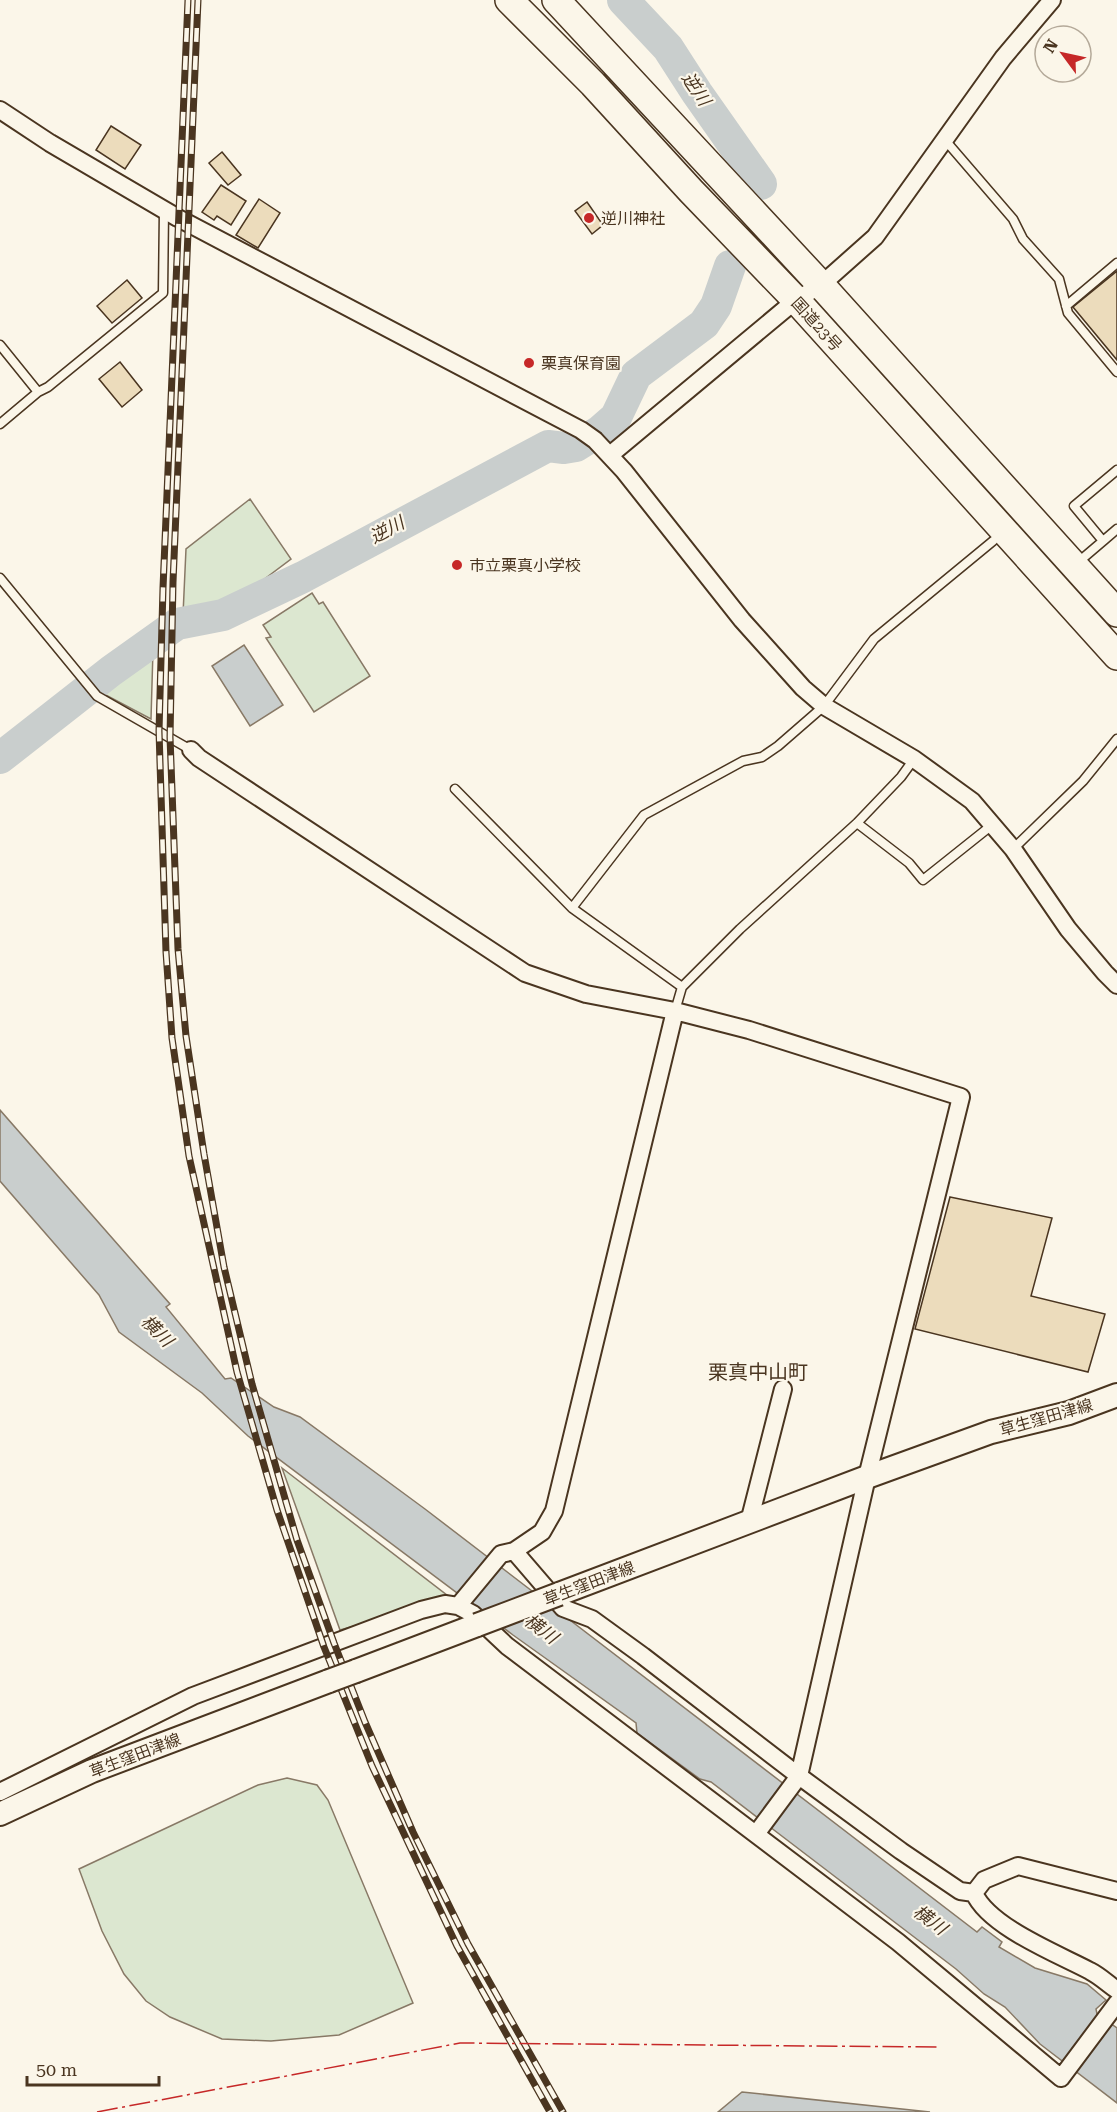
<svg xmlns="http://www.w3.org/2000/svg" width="1117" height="2112" font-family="'Roboto Serif','Noto Sans JP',serif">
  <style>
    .green { fill: #dce7d0; stroke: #887966; stroke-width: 1.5 }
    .water { fill: #c9cecd; stroke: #887966; stroke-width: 1.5 }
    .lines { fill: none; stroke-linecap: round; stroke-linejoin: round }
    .river { stroke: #c9cecd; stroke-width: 32 }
    .building { fill: #ecdcbc; stroke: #4a3520; stroke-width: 1.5 }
    .service-casing { stroke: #4a3520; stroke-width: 11 }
    .minor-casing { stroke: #4a3520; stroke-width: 20 }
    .secondary-casing { stroke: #4a3520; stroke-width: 26 }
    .trunk-casing { stroke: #4a3520; stroke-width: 30 }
    .service { stroke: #fbf6e9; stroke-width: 8 }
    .minor { stroke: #fbf6e9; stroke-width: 16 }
    .secondary { stroke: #fbf6e9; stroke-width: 22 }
    .trunk { stroke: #fbf6e9; stroke-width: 27 }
    .rail-casing { stroke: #4a3520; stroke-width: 7 }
    .rail { stroke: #fbf6e9; stroke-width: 4.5; stroke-dasharray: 14; stroke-linecap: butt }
    .secondary-bridge-casing { stroke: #4a3520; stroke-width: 26; stroke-linecap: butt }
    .secondary-bridge { stroke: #fbf6e9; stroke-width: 22 }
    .power { stroke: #c62828; stroke-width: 1.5; stroke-dasharray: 21 4.5 3 4.5; stroke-linecap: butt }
    .poi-dot { fill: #c62828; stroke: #fbf6e9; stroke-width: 2 }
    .labels { text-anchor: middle; stroke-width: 4.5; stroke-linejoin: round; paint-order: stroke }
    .poi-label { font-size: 16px; fill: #4a3520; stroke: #fbf6e9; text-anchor: start }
    .street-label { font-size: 16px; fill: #4a3520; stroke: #fbf6e9 }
    .water-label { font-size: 18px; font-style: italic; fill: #4a3520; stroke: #fbf6e9 }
    .quarter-label { font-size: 20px; fill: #4a3520; stroke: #fbf6e9 }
  </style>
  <rect width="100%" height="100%" fill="#fbf6e9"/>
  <!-- green -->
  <path class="green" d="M250 499 291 559 226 608 197 615H183L186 549Z
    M312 593 319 604 323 602 370 676 314 712 266 638 271 637 263 625Z
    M153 650 151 719 100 692Z
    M282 1468 452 1599 340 1630Z
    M287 1778 317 1785 328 1800 413 2003 339 2035 271 2041 222 2039 170 2017 146 2001 124 1974 102 1931 79 1869 258 1785Z"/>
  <!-- water -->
  <path class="water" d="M244 645 283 705 250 726 212 666Z
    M0 1110 170 1304 166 1307 225 1379 231 1378 274 1407 300 1417 425 1509 977 1932 982 1927 1002 1942 999 1947 1035 1968 1087 1984 1106 2000 1096 2009 1097 2014 1117 2028V2103L1040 2044 1005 2007 984 1994 956 1969 711 1782 700 1779 637 1733 636 1723 513 1635 248 1436 202 1393 119 1332 99 1295 0 1181Z
    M742 2092 930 2112H718Z"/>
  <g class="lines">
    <!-- river -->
    <path class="river" d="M623 0 668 48 697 93 761 184
      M0 758 111 671 177 624 223 615 303 577 548 446 564 448 576 446 600 431 616 417 636 375 704 324 716 306 730 266"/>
  </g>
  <!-- building -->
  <path class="building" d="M111 126 141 145 125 169 96 150Z
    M222 152 241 175 228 185 209 163Z
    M221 185 246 201 231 225 217 216 214 220 202 212Z
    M259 199 280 213 258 248 236 235Z
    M587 202 603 225 592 234 575 211Z
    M1117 271V360L1073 307Z
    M127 280 142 298 112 323 97 306Z
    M120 362 142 390 122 407 99 379Z
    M950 1197 1052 1218 1031 1296 1105 1314 1088 1372 915 1329Z"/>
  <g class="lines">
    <!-- service casing -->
    <g class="service-casing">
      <path id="service" d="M945 140 1013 219 1023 239 1059 279 1068 313 1117 372
        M1066 306 1117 263
        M0 345 38 392
        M0 424 38 392 48 387 163 293 164 210
        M1117 470 1074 506 1103 541 1117 529
        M1076 564 1103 541
        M0 578 97 696 191 750
        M455 789 572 908 682 987
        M857 823 909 863 923 880 992 825
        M1013 849 1083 781 1117 739
        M572 908 644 815 743 761 762 757 778 746 824 706 874 639 993 541
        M675 1011 682 987 740 929 857 823 901 777 914 759"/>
    </g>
    <!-- minor casing -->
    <g class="minor-casing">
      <path id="minor" d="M0 110 50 143 178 218 581 430 595 440 624 471 742 620 803 688 824 706 914 759 972 801 1013 849 1068 929 1105 973 1117 985
        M610 455 796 300 821 285 875 237 1003 58 1052 0
        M191 750 199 758 525 973 586 994 675 1011 749 1030 961 1097 867 1477 799 1776 756 1834
        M749 1522 783 1389
        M514 1551 563 1608 592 1619 643 1656 799 1776 901 1851 960 1891 974 1893
        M458 1606 473 1614 507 1646 898 1942 1061 2078 1117 2003
        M0 1792 193 1696 421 1610 445 1604 458 1606 501 1554 514 1551 542 1532 554 1511 675 1011
        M1117 1891 1018 1866 984 1880 974 1893C989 1927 1058 1954 1090 1971 1100 1976 1108 1984 1117 1990"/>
    </g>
    <!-- secondary casing -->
    <g class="secondary-casing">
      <path id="secondary" d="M559 1594 867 1477 991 1432 1069 1413 1117 1395
        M356 1671 477 1625
        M0 1814 92 1771 329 1681"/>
    </g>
    <!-- trunk casing -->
    <g class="trunk-casing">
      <path id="trunk" d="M509 0 593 84 691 191 796 300 1117 656
        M556 0 821 285 1117 613"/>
    </g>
    <!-- service -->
    <use href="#service" class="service"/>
    <!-- minor -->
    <use href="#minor" class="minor"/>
    <!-- secondary -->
    <use href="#secondary" class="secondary"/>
    <!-- trunk -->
    <use href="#trunk" class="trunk"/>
    <!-- rail casing -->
    <g class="rail-casing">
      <path id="rail" d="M188 0 163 588 159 731 166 952 172 1038 189 1156 237 1372 277 1510 324 1647 372 1766 457 1946 550 2112
        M198 0 173 582 170 737 178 949 186 1036 204 1154 224 1267 252 1384 297 1540 334 1643 365 1722 413 1832 468 1944 563 2112"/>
    </g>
    <!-- rail -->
    <use href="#rail" class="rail"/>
    <!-- secondary-bridge casing -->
    <g class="secondary-bridge-casing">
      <path id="secondary-bridge" d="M477 1625 559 1594
        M329 1681 356 1671"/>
    </g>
    <!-- secondary-bridge -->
    <use href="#secondary-bridge" class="secondary-bridge"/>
    <!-- power -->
    <path class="power" d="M97 2112 460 2043 939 2047"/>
  </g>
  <!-- markers -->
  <g class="poi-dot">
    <circle cx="589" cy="218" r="6"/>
    <circle cx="529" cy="363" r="6"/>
    <circle cx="457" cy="565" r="6"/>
  </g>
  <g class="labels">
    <!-- poi labels -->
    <g class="poi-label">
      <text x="601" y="224">逆川神社</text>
      <text x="541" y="369">栗真保育園</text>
      <text x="469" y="571">市立栗真小学校</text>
    </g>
    <!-- street labels -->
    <g class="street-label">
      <text transform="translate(817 324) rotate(48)" y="6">国道23号</text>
      <text transform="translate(1046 1417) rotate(-16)" y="6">草生窪田津線</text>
      <text transform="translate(589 1583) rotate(-21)" y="6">草生窪田津線</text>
      <text transform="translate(135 1755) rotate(-21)" y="6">草生窪田津線</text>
    </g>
    <!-- water labels -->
    <g class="water-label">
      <text transform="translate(696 89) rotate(56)" y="6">逆川</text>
      <text transform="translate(387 530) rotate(-28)" y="6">逆川</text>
      <text transform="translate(157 1331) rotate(45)" y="6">横川</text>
      <text transform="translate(541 1629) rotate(37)" y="6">横川</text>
      <text transform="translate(930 1920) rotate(37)" y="6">横川</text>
    </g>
    <!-- quarter labels -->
    <g class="quarter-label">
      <text x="758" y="1379">栗真中山町</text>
    </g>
  </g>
  <!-- north arrow -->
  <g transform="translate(1063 54) rotate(303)"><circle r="28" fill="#fbf6e9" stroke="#b4a999" stroke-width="1.5"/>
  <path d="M0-4.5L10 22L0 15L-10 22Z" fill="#c62828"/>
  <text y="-9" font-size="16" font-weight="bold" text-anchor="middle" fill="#4a3520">N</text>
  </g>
  <!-- scale -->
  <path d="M27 2076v9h132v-9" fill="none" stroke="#4a3520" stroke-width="3"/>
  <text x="36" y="2076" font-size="18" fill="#4a3520" stroke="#fbf6e9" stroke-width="4.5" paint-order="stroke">50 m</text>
</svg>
